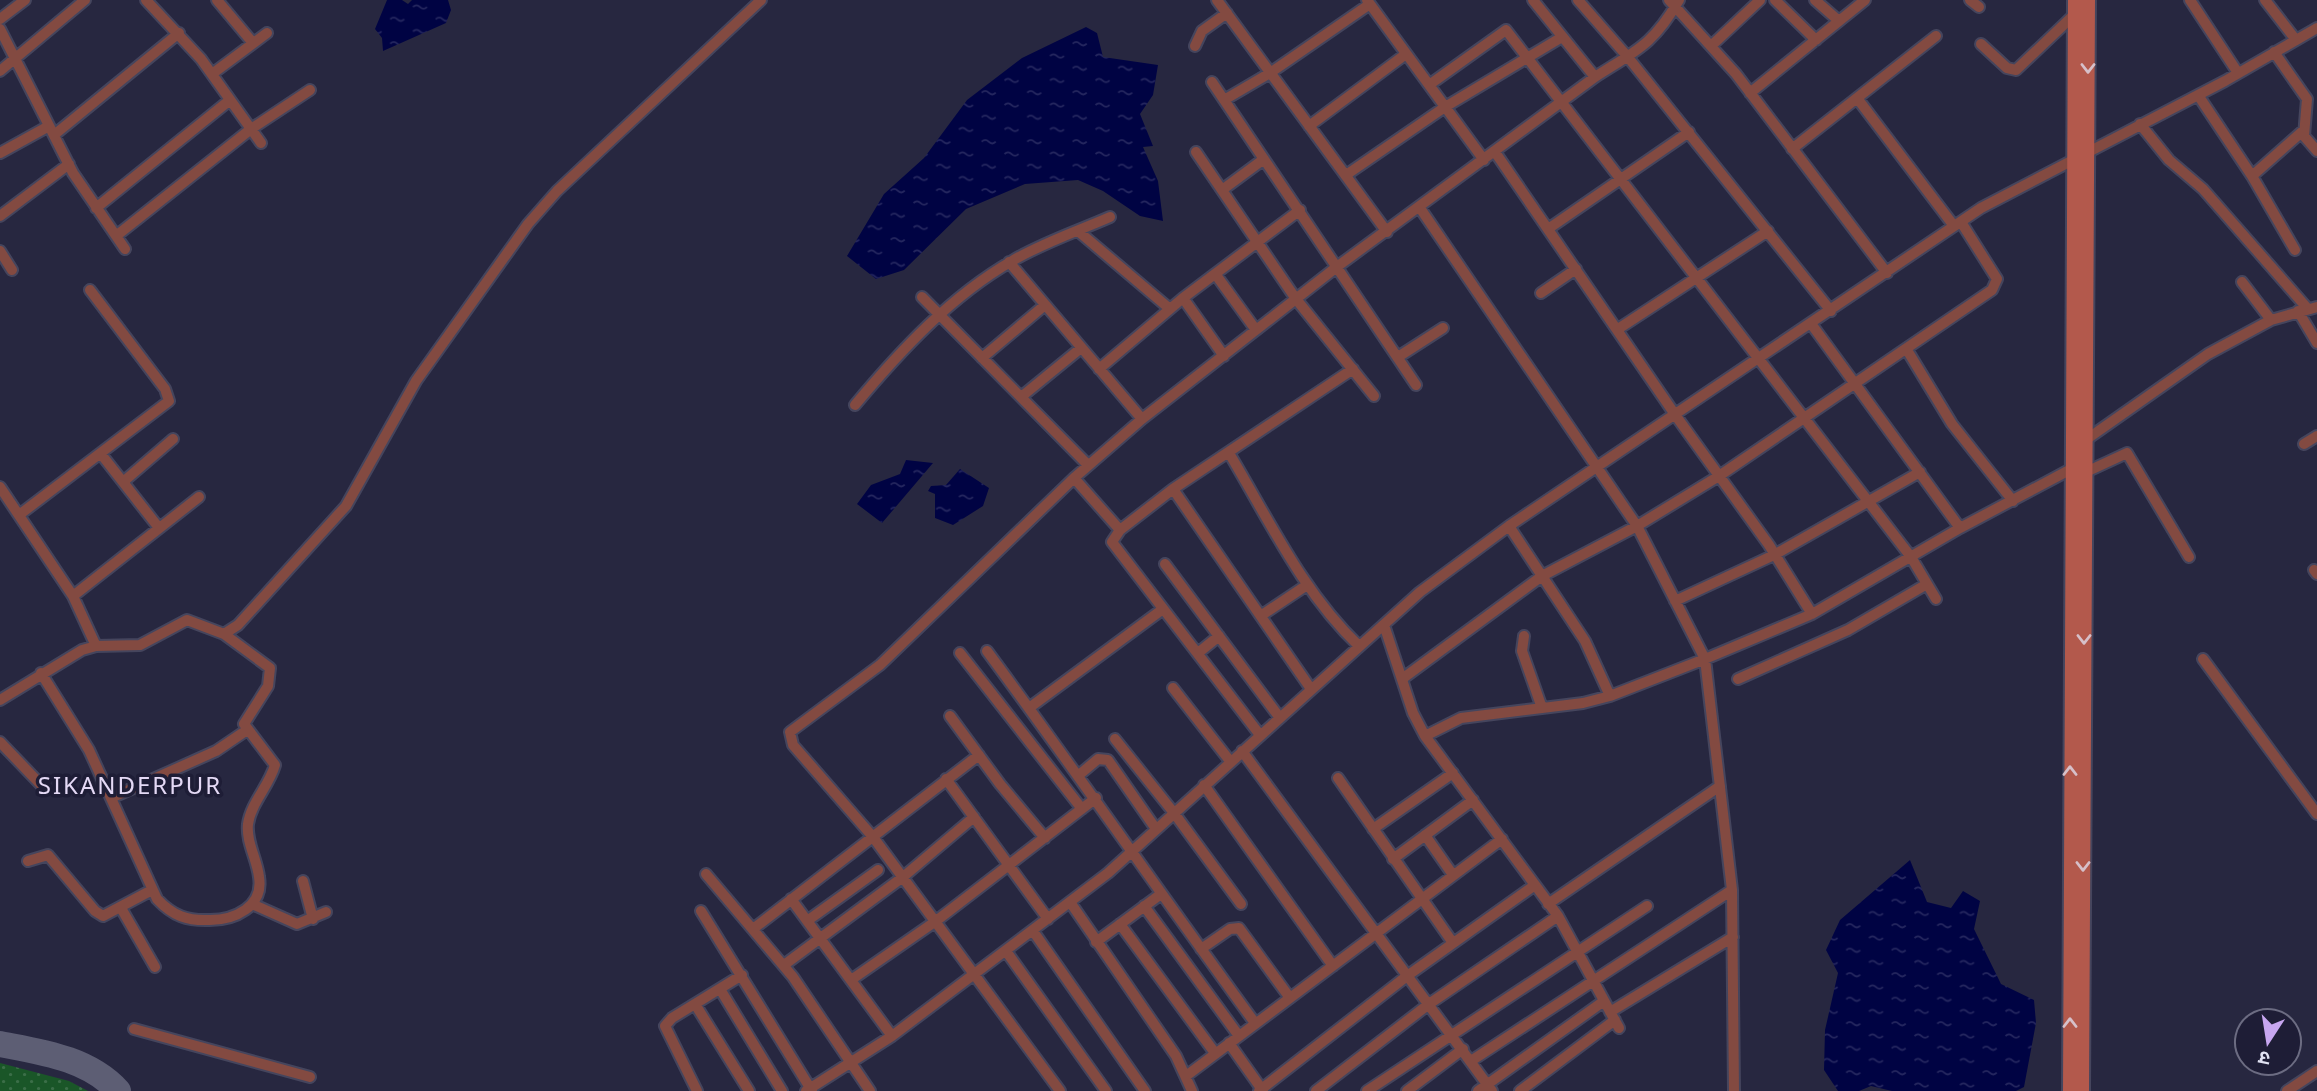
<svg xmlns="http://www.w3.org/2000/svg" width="2317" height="1091" font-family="Georgia,'Noto Sans Devanagari',serif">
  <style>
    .grass { fill: url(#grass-dots) }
    .water { fill: url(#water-ripples) }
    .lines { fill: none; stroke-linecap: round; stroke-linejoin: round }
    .taxiway { stroke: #5d5e74; stroke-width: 26 }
    .minor-casing { stroke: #45455d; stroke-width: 14 }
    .secondary-casing { stroke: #45455d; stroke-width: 18 }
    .minor { stroke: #834a41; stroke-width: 10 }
    .secondary { stroke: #b3594c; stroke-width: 14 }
    .oneway { stroke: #d6c0c9 }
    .labels { text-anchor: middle; stroke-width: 7; stroke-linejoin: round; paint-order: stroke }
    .quarter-label { font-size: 24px; letter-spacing: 2px; fill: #e4d9f5; stroke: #1e1d36 }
  </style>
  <defs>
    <pattern id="grass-dots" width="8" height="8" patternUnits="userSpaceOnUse" patternTransform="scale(1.75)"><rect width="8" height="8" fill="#1a5628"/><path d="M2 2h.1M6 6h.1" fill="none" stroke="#3b6e48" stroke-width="1.8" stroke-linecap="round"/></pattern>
    <pattern id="water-ripples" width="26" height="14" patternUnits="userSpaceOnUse" patternTransform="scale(1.75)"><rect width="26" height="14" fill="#000343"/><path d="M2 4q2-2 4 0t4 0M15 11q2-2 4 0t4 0" fill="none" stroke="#25275f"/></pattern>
  </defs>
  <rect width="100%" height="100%" fill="#272740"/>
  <!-- grass -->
  <path class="grass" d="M0 1063 69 1081 88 1091H0Z"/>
  <!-- water -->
  <path class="water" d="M387 0H402L408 4 412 0H448L451 10 446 23 383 51 382 38 375 29Z
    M1086 27 1097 33 1103 57 1158 65 1153 95 1140 114 1153 146 1143 147 1158 181 1163 221 1140 216 1103 191 1078 180 1025 184 966 209 904 270 876 279 847 256 884 194 924 158 967 100 1022 58Z
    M906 460 933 463 882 523 857 504 871 485 900 474Z
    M960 469 989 488 983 506 953 525 935 518V494L928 491 931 486 946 485Z
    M1910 860 1927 902 1951 908 1963 891 1980 901 1974 929 2001 984 2034 1000 2036 1023 2024 1087 2016 1091H1892L1871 1086 1859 1091H1838L1824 1070 1825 1030 1838 973 1826 950 1840 920Z"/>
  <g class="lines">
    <!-- taxiway -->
    <path class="taxiway" d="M0 1044C41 1052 88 1058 118 1091"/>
    <!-- minor casing -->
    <g class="minor-casing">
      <path id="minor" d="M146 0 201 59 261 143
        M217 0 253 43
        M1217 0 1387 232
        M1367 0 1484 160
        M1533 0 1595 77
        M1578 0 1627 56 1831 311
        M1669 0 1736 74 1887 273
        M1775 0 1816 40
        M1815 0 1839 21
        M1970 0 1979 7
        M2190 0 2238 73
        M2265 0 2296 40
        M0 19 25 0
        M0 29 73 173 125 249
        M1981 44 2007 68 2016 70 2075 14
        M1195 46 1202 31 1227 13
        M1711 46 1760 0
        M2274 52 2307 99 2304 136 2317 151
        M0 71 85 0
        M212 74 267 33
        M1212 82 1416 385
        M1429 85 1506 30 1911 557 1936 599
        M1750 93 1865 0
        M2198 95 2252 176 2295 250
        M1857 98 1954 226
        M1224 100 1270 73 1370 4
        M2140 124 2169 160 2203 189 2308 309
        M1309 126 1406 54
        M54 135 179 33
        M1792 149 1936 36
        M1196 152 1296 299 1374 396
        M1495 152 1676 416 1769 545 1812 614
        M0 153 49 126
        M1346 175 1445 107 1562 37
        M2252 176 2304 130
        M1222 190 1264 159
        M96 208 230 100
        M1420 208 1637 526 1705 659 1732 890 1734 1091
        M0 216 69 164
        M1548 229 1689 132
        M1078 231 1170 309
        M116 236 251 129 310 90
        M0 251 12 270
        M1009 262 1142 419
        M1216 275 1256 330
        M2242 282 2271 320
        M1541 293 1576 269
        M922 297 1088 465
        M1183 298 1224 356
        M2298 311 2317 343
        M1812 325 1960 528
        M1618 329 1768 231
        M1907 350 1952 424 2013 501
        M1398 357 1443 328
        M982 358 1045 305
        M1099 369 1183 298 1300 210
        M1021 397 1081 348
        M855 405C900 351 951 296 1012 261 1042 243 1078 231 1110 217
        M2087 439 2208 354 2271 320 2317 307
        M2304 444 2317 436
        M1229 453C1268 518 1303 593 1359 646
        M101 454 159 528
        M2086 472 2127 453 2189 557
        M1074 478 1120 530
        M123 482 173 439
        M0 487 73 596 96 646
        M1173 489 1311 689
        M19 515 169 401 165 389 90 290
        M1509 526 1585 641 1610 696
        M1165 564 1280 718
        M2314 570 2317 574
        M73 596 199 497
        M1675 601 1774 555 1920 472
        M1262 615 1307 585
        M1384 625 1413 713 1425 736 1558 916 1619 1028
        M1524 636 1522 651 1542 708
        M987 651C1078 774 1165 900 1255 1023
        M960 653 1082 809
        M1198 653 1219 636
        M2203 659 2317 814
        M41 673 89 750 157 899C173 916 187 921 210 920 234 920 264 907 259 877 257 859 246 842 248 824 251 803 269 786 275 765L244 724 268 686 270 668 224 634
        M1402 679 1542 576 1637 526 1719 476 1992 290 1997 279 1961 222
        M1738 679 1848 630 1927 584
        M1173 688 1230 761
        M0 700 82 650 96 646 140 645 187 620 224 634 238 625 346 506 416 381 528 224 557 191 761 0
        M1029 708 1163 609
        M950 716 1000 784 1045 838
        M1260 735 1112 542 1120 530 1173 489 1353 369
        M1425 736 1461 718 1583 703 1610 696 1705 659 1812 614 1960 528 2075 467
        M1115 739 1174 813 1241 904
        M0 742 44 788
        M1242 751 1492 1091
        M1079 775 1098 759 1108 760 1156 829
        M1338 778 1453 943
        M946 779 1048 919
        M1204 785 1333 966
        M113 797 216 751 247 730
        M1373 829 1453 773
        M1425 835 1453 875
        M1393 859 1473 800
        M28 861 48 855 95 911 103 916 152 890
        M706 874 793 977 870 1091
        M303 881 313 919
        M791 899 892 1036
        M1070 902 1176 1056 1192 1091
        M252 904 297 924 326 912
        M1548 904 1720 786
        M1144 906 1239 1036
        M121 908 155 967
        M701 911 812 1091
        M807 921 878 870
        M1120 924 1215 1053
        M753 929 979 755
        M1033 931 1145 1091
        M1096 942 1161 894
        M1201 949 1230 929 1239 928 1290 998
        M1006 951 1106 1091
        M784 965 903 877 974 817
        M851 980 936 921 1096 798
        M720 989 782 1091
        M695 1004 749 1091
        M1610 1012 1733 937
        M134 1029 310 1077
        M1229 1043 1263 1091
        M1471 1061 1732 890
        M1186 1076 1502 839
        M697 1091 665 1026 672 1018 742 975
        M806 1091 892 1036 1108 873 1420 592 1509 526 1981 208 2225 81 2317 28
        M1060 1091 873 837 793 745 790 732 880 665 1074 478 1142 419 1338 266 1595 77C1637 50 1653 45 1679 0
        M1259 1091 1407 976 1535 885
        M1316 1091 1429 1004 1558 916
        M1367 1091 1647 906
        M1407 1091 1463 1049
        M1478 1091 1604 1001
        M1520 1091 1615 1020
        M2287 1091 2317 1071"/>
    </g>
    <!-- secondary casing -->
    <g class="secondary-casing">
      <path id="secondary" d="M2070 1091 2075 0
        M2082 1091 2088 0"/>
    </g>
    <!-- minor -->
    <use href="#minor" class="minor"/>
    <!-- secondary -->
    <use href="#secondary" class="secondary"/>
  </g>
  <!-- one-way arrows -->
  <defs><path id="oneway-chevron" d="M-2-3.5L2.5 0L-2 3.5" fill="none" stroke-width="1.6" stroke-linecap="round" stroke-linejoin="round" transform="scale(1.75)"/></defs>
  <g class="oneway">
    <use href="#oneway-chevron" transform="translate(2088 68) rotate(90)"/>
    <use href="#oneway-chevron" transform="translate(2084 639) rotate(90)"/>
    <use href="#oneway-chevron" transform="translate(2070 771) rotate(-90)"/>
    <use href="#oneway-chevron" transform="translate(2083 866) rotate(90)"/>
    <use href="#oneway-chevron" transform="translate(2070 1023) rotate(-90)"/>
  </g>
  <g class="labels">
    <!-- quarter labels -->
    <g class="quarter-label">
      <text x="130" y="794">SIKANDERPUR</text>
    </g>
  </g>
  <!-- north arrow -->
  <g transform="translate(2268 1042) rotate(192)"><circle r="33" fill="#1e1d36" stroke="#6c6c82" stroke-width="2"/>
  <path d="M0-5L12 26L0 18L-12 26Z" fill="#c7a6f0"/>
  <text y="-10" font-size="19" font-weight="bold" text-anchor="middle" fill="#e1e2f3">उ</text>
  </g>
</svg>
